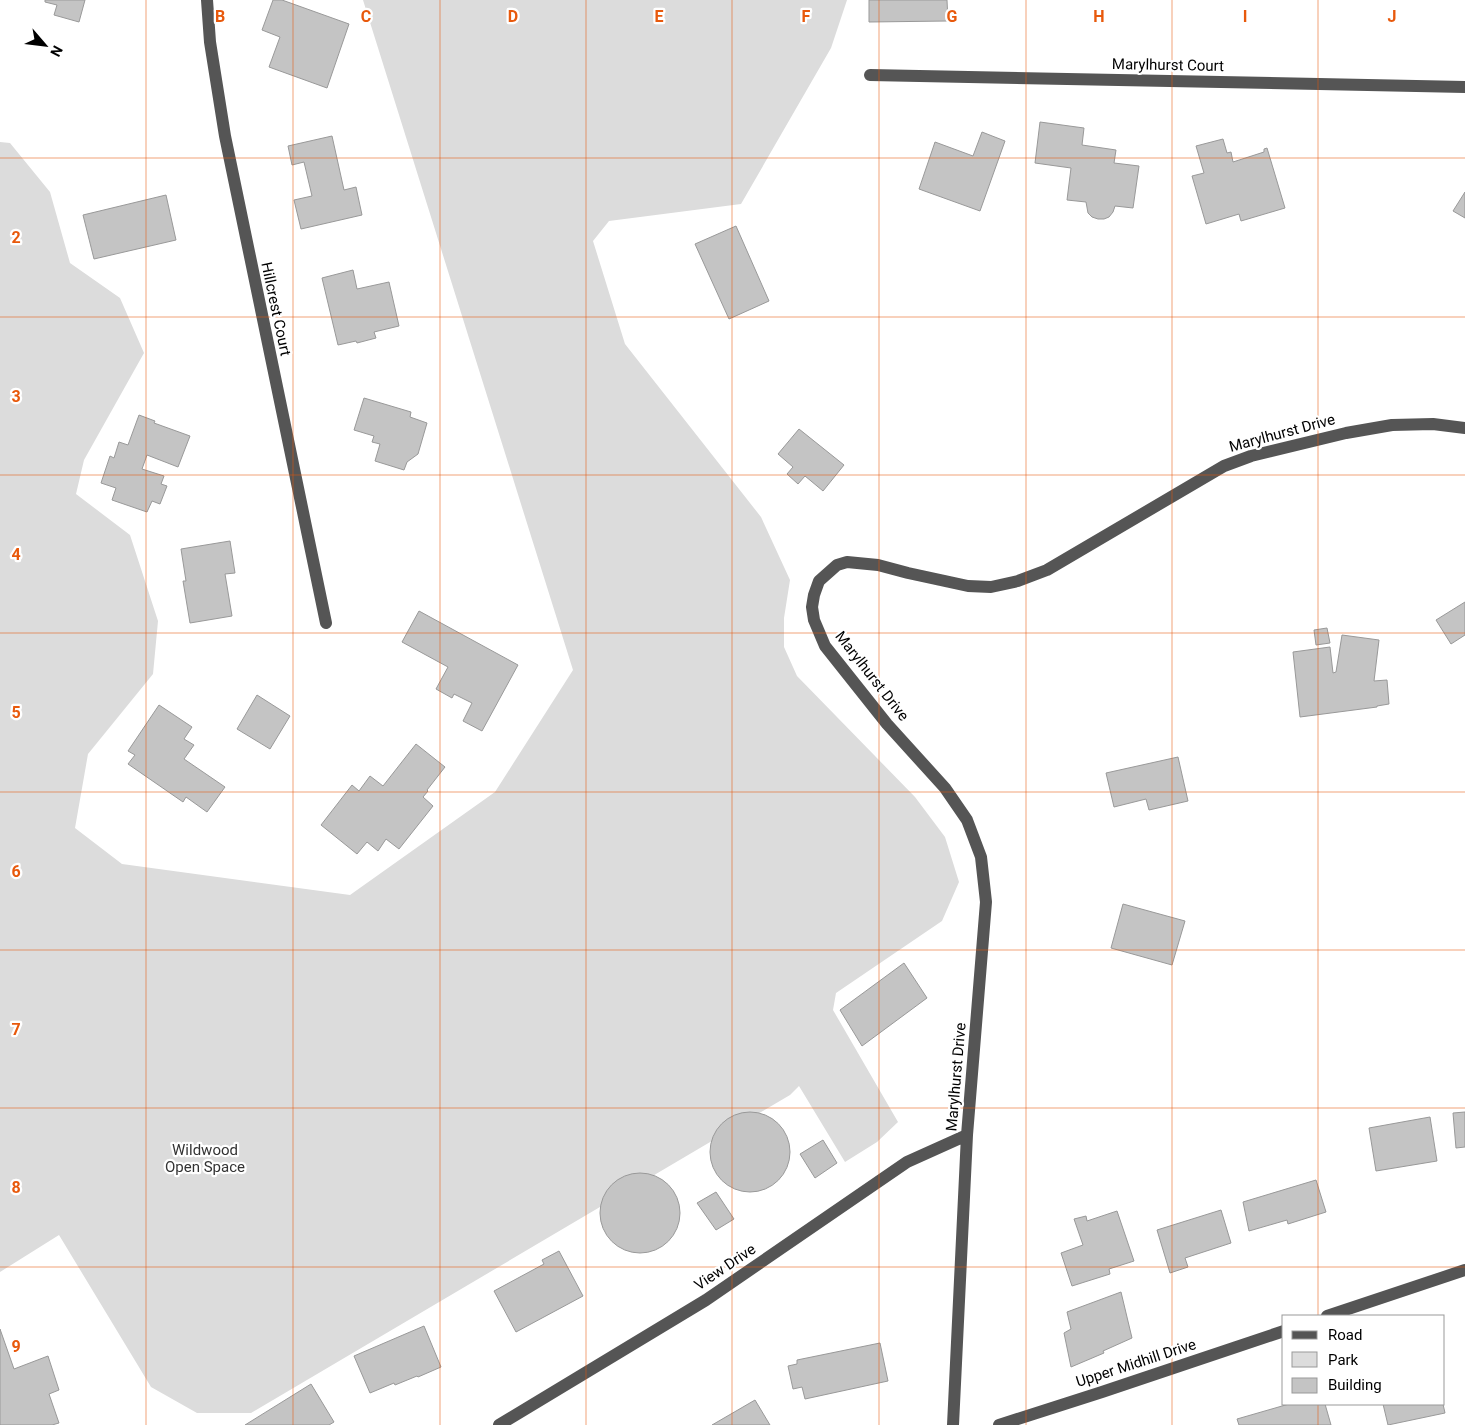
<svg xmlns="http://www.w3.org/2000/svg" width="1465" height="1425" font-family="Roboto,sans-serif">
  <style>
    .green { fill: #dcdcdc }
    .building { fill: #c4c4c4; stroke: #999 }
    .lines { fill: none; stroke-linecap: round; stroke-linejoin: round }
    .minor { stroke: #555; stroke-width: 12 }
    .grid { fill: none; stroke: #e8590c; stroke-width: 1; stroke-opacity: 0.55 }
    .labels { text-anchor: middle; stroke-width: 4.5; stroke-linejoin: round; paint-order: stroke }
    .street-label { font-size: 15px; fill: #000; stroke: #fff }
    .park-label { font-size: 15px; fill: #333; stroke: #fff }
    .grid-label { font-size: 16px; text-anchor: middle; font-weight: bold; fill: #e8590c; stroke: #fff; stroke-width: 4.5; stroke-linejoin: round; paint-order: stroke }
  </style>
  <rect width="100%" height="100%" fill="#fff"/>
  <!-- green -->
  <path class="green" d="M363 0H847L831 48 741 204 609 221 593 241 625 344 761 517 790 580 784 618V647L797 676 915 797 945 837 959 882 942 921 836 993 833 1010 898 1122 877 1142 845 1162 799 1086 790 1095 251 1413H197L151 1387 59 1235 0 1272V142L10 143 50 192 70 263 120 298 144 353 84 460 76 494 130 535 158 621 153 674 88 754 75 828 122 864 350 895 495 792 573 670Z"/>
  <!-- building -->
  <path class="building" d="M45 0H85L79 22 54 15 57 5 45 2Z
    M273 0H282L349 24 327 88 269 67 280 37 262 30Z
    M869 0H947L948 21 869 22Z
    M1040 122 1084 128 1082 145 1116 150 1114 163 1139 166 1133 208 1115 206 1113 212 1109 217 1104 219H1098L1092 217 1088 213 1086 202 1067 200 1071 168 1035 163Z
    M982 132 1005 141 980 211 919 189 935 142 973 156Z
    M332 136 344 190 356 187 362 215 301 229 294 200 312 196 304 162 292 165 288 146Z
    M1223 139 1227 153 1231 152 1233 162 1264 152V149L1267 148 1285 208 1241 221 1239 214 1206 224 1192 176 1204 173 1196 146Z
    M1465 192V218L1453 211Z
    M166 195 176 240 94 259 83 215Z
    M736 226 769 301 729 319 695 244Z
    M353 270 357 289 389 282 399 326 374 332 376 338 357 343 356 341 338 345 322 278Z
    M364 398 411 412 410 417 427 423 418 454 407 462 404 470 375 461 380 444 372 442 374 436 354 430Z
    M139 415 155 421 154 423 190 436 178 467 147 455 142 469 164 476 161 484 167 486 160 504 152 501 147 512 112 500 116 488 101 483 110 456 114 458 119 442 128 445Z
    M799 429 844 465 823 491 805 476 798 484 787 474 793 467 778 454Z
    M230 541 235 573 225 574 232 616 190 623 183 581H186L181 549Z
    M1465 602V635L1451 644 1436 620Z
    M419 611 518 665 482 731 463 721 472 703 454 694 452 698 436 689 448 667 402 642Z
    M1327 628 1330 643 1316 645 1314 630Z
    M1342 635 1379 640 1374 681 1387 680 1389 704 1377 706V707L1300 717 1293 652 1330 647 1333 673 1336 672Z
    M257 695 290 716 270 749 237 729Z
    M159 705 192 727 184 739 194 745 184 759 225 787 207 812 186 797 183 802 128 764 135 755 128 751Z
    M416 744 445 767 427 790 428 791 423 797 433 806 399 849 386 839 378 851 367 842 357 854 321 825 352 785 359 791 370 776 383 786Z
    M1178 757 1188 801 1149 810 1146 799 1114 807 1106 773Z
    M1123 904 1185 921 1172 965 1111 948Z
    M904 963 927 998 862 1046 840 1010Z
    M710 1152a40 40 0 1 1 80 0a40 40 0 1 1-80 0Z
    M1465 1112V1147L1456 1148 1453 1113Z
    M1430 1117 1437 1161 1376 1171 1369 1128Z
    M823 1140 837 1163 815 1178 800 1154Z
    M600 1213a40 40 0 1 1 80 0a40 40 0 1 1-80 0Z
    M1316 1180 1326 1212 1288 1224 1287 1220 1249 1231 1243 1202Z
    M716 1192 734 1219 716 1230 697 1203Z
    M1221 1210 1231 1243 1185 1258 1188 1267 1170 1273 1157 1230Z
    M1117 1211 1134 1261 1109 1269 1110 1274 1072 1286 1061 1253 1083 1245 1074 1219 1086 1216 1087 1221Z
    M559 1251 583 1296 516 1332 494 1291 544 1264 542 1260Z
    M1121 1292 1132 1338 1103 1351 1104 1353 1071 1367 1064 1333 1071 1329 1067 1312Z
    M424 1326 441 1367 418 1377 417 1376 395 1385 394 1383 370 1393 354 1356Z
    M0 1329 14 1369 48 1356 59 1390 49 1394 59 1423 52 1425H0Z
    M880 1343 888 1381 805 1399 802 1387 793 1389 788 1366 797 1364V1360Z
    M311 1384 334 1422 329 1425H245Z
    M755 1400 770 1425H712Z
    M1289 1404H1325L1331 1425H1239L1237 1419Z
    M1383 1404H1443L1445 1413 1388 1425Z"/>
  <g class="lines">
    <!-- minor -->
    <path class="minor" d="M207 0 210 42 225 136 326 623
      M870 75 1465 87
      M1327 1316 1465 1270
      M499 1425 706 1300 907 1162 967 1135
      M953 1425 967 1135 986 902 981 857 967 820 945 788 887 724 825 646 814 620 812 607 814 595 819 581 837 565 847 562 878 565 908 573 968 586 991 587 1018 581 1047 570 1224 466 1251 456 1346 433 1392 425 1433 424 1465 428
      M999 1425 1102 1392 1284 1331"/>
  </g>
  <!-- grid -->
  <path class="grid" d="M146 0V1425M293 0V1425M440 0V1425M586 0V1425M732 0V1425M879 0V1425M1026 0V1425M1172 0V1425M1318 0V1316M0 158H1465M0 317H1465M0 475H1465M0 633H1465M0 792H1465M0 950H1465M0 1108H1465M0 1267H1465M1318 1404V1425"/>
  <g class="labels">
    <!-- street labels -->
    <g class="street-label">
      <text transform="translate(1168 65) rotate(1)" y="5">Marylhurst Court</text>
      <text transform="translate(276 309) rotate(78)" y="5">Hillcrest Court</text>
      <text transform="translate(1282 433) rotate(-15)" y="5">Marylhurst Drive</text>
      <text transform="translate(872 676) rotate(52)" y="5">Marylhurst Drive</text>
      <text transform="translate(956 1077) rotate(-85)" y="5">Marylhurst Drive</text>
      <text transform="translate(725 1267) rotate(-34)" y="5">View Drive</text>
      <text transform="translate(1136 1363) rotate(-18)" y="5">Upper Midhill Drive</text>
    </g>
    <!-- park labels -->
    <g class="park-label">
      <text x="205" y="1155">Wildwood<tspan x="205" dy="17">Open Space</tspan></text>
    </g>
  </g>
  <g class="grid-label">
    <text x="220" y="22">B</text>
    <text x="366" y="22">C</text>
    <text x="513" y="22">D</text>
    <text x="659" y="22">E</text>
    <text x="806" y="22">F</text>
    <text x="952" y="22">G</text>
    <text x="1099" y="22">H</text>
    <text x="1245" y="22">I</text>
    <text x="1392" y="22">J</text>
    <text x="16" y="243">2</text>
    <text x="16" y="402">3</text>
    <text x="16" y="560">4</text>
    <text x="16" y="718">5</text>
    <text x="16" y="877">6</text>
    <text x="16" y="1035">7</text>
    <text x="16" y="1193">8</text>
    <text x="16" y="1352">9</text>
  </g>
  <!-- legend -->
  <rect x="1282" y="1315" width="162" height="90" fill="#ffffff" stroke="#999999"/>
  <rect x="1292" y="1331" width="25" height="8" fill="#555555" stroke="#999999"/>
  <text x="1328" y="1340" font-size="15" fill="#000000">Road</text>
  <rect x="1292" y="1352" width="25" height="15" fill="#dcdcdc" stroke="#999999"/>
  <text x="1328" y="1365" font-size="15" fill="#000000">Park</text>
  <rect x="1292" y="1378" width="25" height="15" fill="#c4c4c4" stroke="#999999"/>
  <text x="1328" y="1390" font-size="15" fill="#000000">Building</text>
  <!-- north arrow -->
  <g transform="translate(45 45) rotate(118)" stroke="#ffffff" stroke-width="4" paint-order="stroke">
  <path d="M0-4L9 19L0 12L-9 19Z" fill="#000000"/>
  <text y="-8" font-size="14" font-weight="bold" text-anchor="middle" fill="#000000">N</text>
  </g>
</svg>
